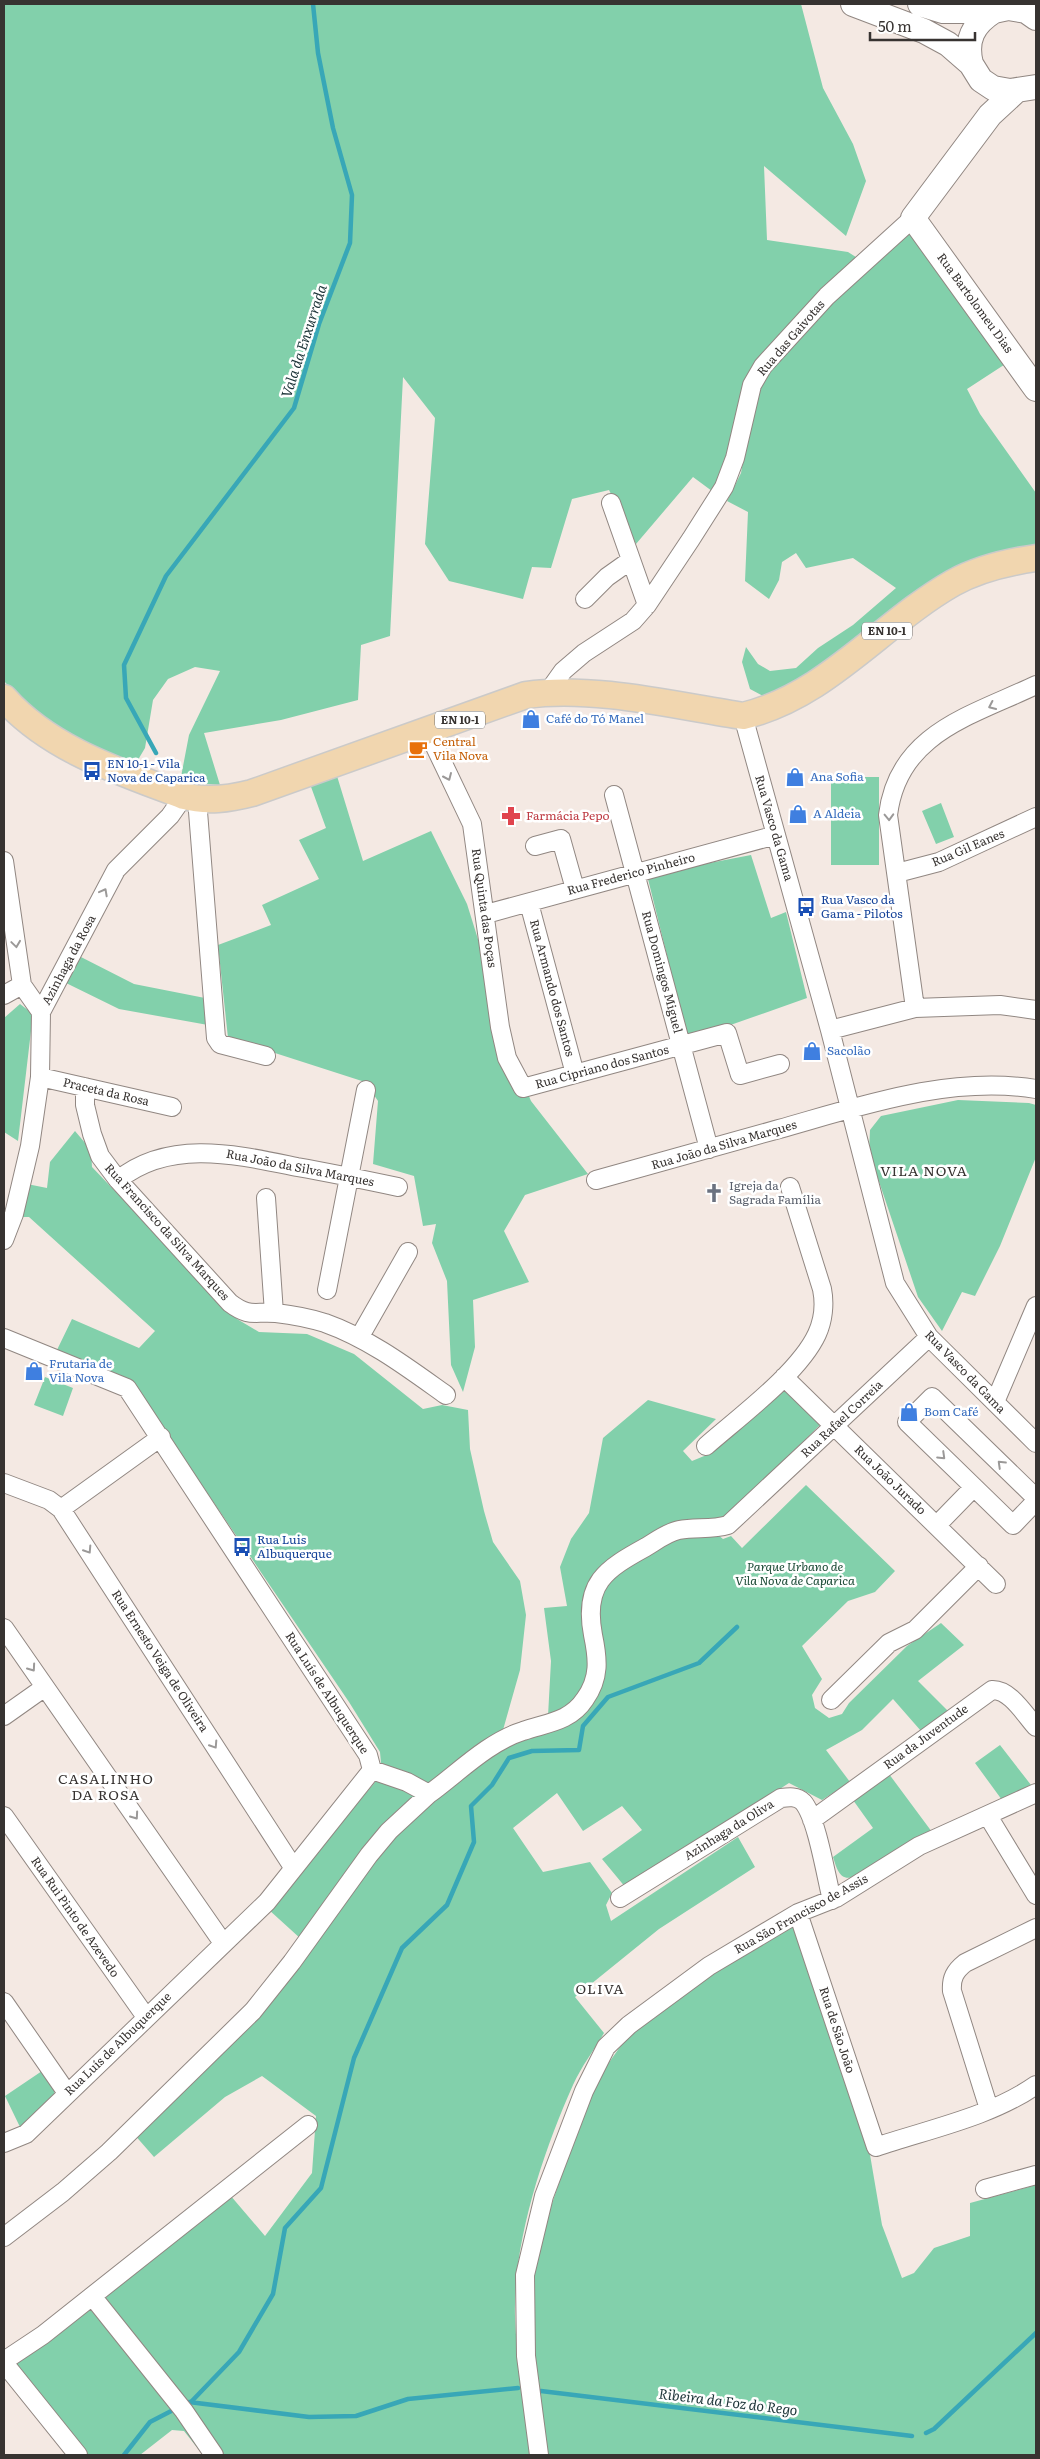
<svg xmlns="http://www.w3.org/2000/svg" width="1040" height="2459" font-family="Literata,serif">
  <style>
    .green { fill: #82d0ab }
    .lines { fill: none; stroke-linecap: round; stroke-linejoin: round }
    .stream { stroke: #38a7b7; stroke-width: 4.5 }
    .street-casing { stroke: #918782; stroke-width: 20 }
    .secondary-casing { stroke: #918782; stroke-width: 26 }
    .primary-casing { stroke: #cbcac9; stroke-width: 29 }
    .street { stroke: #fff; stroke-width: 18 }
    .secondary { stroke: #fff; stroke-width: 24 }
    .primary { stroke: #f1d6af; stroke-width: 26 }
    .oneway { stroke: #9b9998 }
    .labels { text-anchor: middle; stroke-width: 5; stroke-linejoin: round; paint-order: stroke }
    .shield { fill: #fff; stroke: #73706f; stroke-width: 1 }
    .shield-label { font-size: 11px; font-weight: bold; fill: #373331 }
    .street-label { font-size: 12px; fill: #373331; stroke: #fff }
    .shop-label { font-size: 12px; fill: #366cbe; stroke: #fff; text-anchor: start }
    .food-label { font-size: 12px; fill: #c56008; stroke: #fff; text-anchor: start }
    .transit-label { font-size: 12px; fill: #164399; stroke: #fff; text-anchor: start }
    .health-label { font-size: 12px; fill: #be3a42; stroke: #fff; text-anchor: start }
    .worship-label { font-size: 12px; fill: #5b616d; stroke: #fff; text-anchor: start }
    .park-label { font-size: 12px; font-style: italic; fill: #1d4b37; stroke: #fff }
    .water-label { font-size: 14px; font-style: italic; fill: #1a3236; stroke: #fff }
    .neighbourhood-label { font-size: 14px; letter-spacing: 1px; fill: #373331; stroke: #fff }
  </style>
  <rect width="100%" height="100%" fill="#f4e9e3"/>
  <!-- green -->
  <path class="green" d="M4 4H801L823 88 853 144 866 181 846 236 764 166 767 240 848 252 859 259 772 346 716 494 693 477 636 544 609 490 572 499 551 568 532 567 523 599 449 581 425 544 435 418 403 377 390 636 361 645 358 700 281 720 204 733 220 785 180 782 189 735 220 671 195 667 168 679 153 700 145 748 132 770 74 742 29 709 4 681Z
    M912 228 1010 361 967 389 980 414 1036 493V551L827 668 767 698 750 689 742 662 746 647 758 664 770 671 796 668 818 648 853 625 896 588 853 558 806 568 796 553 782 562 779 580 769 599 745 581 748 512 727 501 741 473 750 421 762 378 792 340Z
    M337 776 363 861 431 831 467 904 522 1080 531 1101 588 1174 525 1195 504 1231 529 1282 473 1300 475 1347 463 1392 451 1365 447 1281 432 1243 436 1224 423 1226 414 1176 373 1164 378 1101 365 1082 228 1038 218 945 271 925 262 905 319 879 299 840 326 828 310 784Z
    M831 777H879V865H831Z
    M941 803 954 837 936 844 922 811Z
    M751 855 771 918 786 912 807 998 688 1040 647 875Z
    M77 955 134 984 205 998 208 1025 119 1009 64 982Z
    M20 1004 33 1014 18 1141 4 1132V1018Z
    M958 1100 1029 1103 1036 1105V1157L1000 1246 975 1296 962 1292 942 1331 918 1297 869 1152 870 1130 881 1116Z
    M75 1131 91 1150 92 1167 237 1319 259 1332 307 1334 354 1354 423 1409 442 1405 468 1410 470 1449 484 1511 493 1542 520 1581 526 1615 520 1670 503 1730 548 1716 551 1661 544 1608 567 1606 560 1567 571 1539 589 1513 603 1438 648 1400 716 1419 683 1451 692 1461 709 1454 782 1384 823 1422 722 1521 718 1535 723 1539 731 1536 742 1548 806 1485 895 1571 875 1592 848 1601 802 1646 822 1679 812 1695 815 1708 829 1718 842 1714 849 1703 907 1646 941 1623 964 1645 918 1681 948 1711 921 1731 893 1699 862 1730 826 1750 850 1782 822 1800 789 1783 626 1888 602 1859 642 1830 622 1806 583 1831 557 1793 513 1828 543 1872 590 1862 612 1893 606 1905 611 1921 738 1837 755 1867 659 1929 575 1997 604 2033C594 2050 581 2067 573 2085 543 2152 513 2242 515 2316 516 2363 529 2410 537 2455H203L184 2431 172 2430 140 2455H79L9 2365 230 2195 265 2236 312 2173 316 2116 262 2076 225 2097 154 2157 133 2133 233 2035 301 1939 268 1909 382 1774 380 1752 349 1702 132 1382 56 1352 72 1319 139 1348 155 1331 29 1217H21L27 1184 47 1188 50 1162Z
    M45 1377 73 1388 63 1416 34 1405Z
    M1000 1745 1031 1785 1002 1800 975 1763Z
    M889 1774 932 1832 892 1852 856 1876C840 1883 837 1869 833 1857L873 1828 853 1800Z
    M792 1924 868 2143 882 2225 902 2278 914 2273 934 2248 970 2236V2203L1036 2185V2455H544L534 2363 533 2260 591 2088 627 2037 713 1972Z
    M42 2071 55 2090 54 2094 20 2127 5 2096Z"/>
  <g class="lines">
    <!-- stream -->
    <path class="stream" d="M156 753 126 698 124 665 166 576 294 408 319 324 350 243 352 195 333 128 318 53 313 4
      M541 2391 912 2436
      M189 2402 309 2417 356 2416 408 2399 518 2388
      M191 2402 239 2352 273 2294 285 2228 321 2188 354 2058 402 1948 447 1905 474 1842 471 1806 492 1785 509 1758 532 1751 579 1750 583 1726 608 1697 699 1663 737 1627
      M926 2433 934 2429 1036 2333
      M124 2455 150 2422 177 2408"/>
    <!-- street casing -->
    <g class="street-casing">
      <path id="street" d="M611 503 647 605
        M585 599 607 577 631 560
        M548 692 563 671 584 653 633 621 647 605 691 539 724 487 735 458 752 385 763 366 827 296 913 218
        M743 716 830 1030 895 1283 929 1337 1036 1443
        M428 732 472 824 500 1027 507 1058 523 1088 727 1033 740 1075 780 1064
        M614 795 709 1149
        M197 799 216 1038 220 1044 266 1056
        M535 846 561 839 575 889
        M4 861 22 985 41 1012
        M897 873 939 862 1036 817
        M529 903 575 1074
        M486 914 776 835
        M4 995 22 985
        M915 1008 888 815C898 733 971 716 1036 685
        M830 1030 915 1008 1000 1005 1036 1010
        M40 1077 172 1107
        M85 1087V1105L92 1134 100 1156 118 1180 230 1303C250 1318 254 1311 276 1313 293 1315 309 1318 325 1323 370 1339 408 1368 446 1395
        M118 1180C170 1138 238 1155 297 1167 331 1173 365 1180 398 1187
        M596 1180C657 1163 718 1146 779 1129 861 1106 950 1075 1036 1089
        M266 1198 274 1313
        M4 1240 14 1214 30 1146 40 1077 41 1012 116 870 170 816 184 796
        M327 1290 366 1090
        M4 1338 127 1388 368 1755 372 1770 267 1902 26 2134 4 2143
        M359 1338 408 1252
        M784 1377 996 1584
        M995 1402 1036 1306
        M706 1446C739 1417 799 1373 817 1334 823 1321 825 1304 822 1289L790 1187
        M4 1483 49 1500 61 1509 293 1867
        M1036 1498 932 1397 907 1422 1013 1525 1036 1501
        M61 1509 161 1437
        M937 1525 974 1487
        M4 1628 223 1943
        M831 1700 889 1643 915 1630 979 1566
        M4 1716 45 1687
        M372 1770 407 1782 429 1794C458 1773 488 1742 523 1731 546 1723 570 1722 585 1699 600 1678 598 1659 593 1635 583 1583 606 1569 646 1547 656 1541 668 1532 679 1530 696 1527 712 1530 728 1525L929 1337
        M4 1816 146 2017
        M988 1816 1036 1895
        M812 1820 992 1690C1010 1689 1025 1715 1036 1727
        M620 1898 781 1798C789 1797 797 1796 803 1802 817 1818 826 1877 832 1900
        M798 1913 876 2147C929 2129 990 2117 1036 2085
        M4 2002 67 2093
        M989 2109 952 1991C951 1978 955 1971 965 1963L1036 1928
        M985 2189 1036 2175
        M4 2237 63 2192 109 2152 253 2011 292 1962 369 1855 389 1831 429 1794
        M92 2296 184 2411 214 2455
        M4 2361 43 2335 308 2125
        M4 2363 78 2455
        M539 2455 526 2356 525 2275 544 2196 584 2091 606 2047 629 2025 709 1966 798 1913 836 1898 919 1846 1036 1793"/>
    </g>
    <!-- secondary casing -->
    <g class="secondary-casing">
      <path id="secondary" d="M853 4 924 31 948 44 971 64 981 80 993 88 1010 91 1036 87
        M920 4 943 11H994L1008 8 1026 11 1036 18
        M971 64C965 40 973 24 994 11
        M1017 90 990 115 913 218 1036 389"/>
    </g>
    <!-- primary casing -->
    <g class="primary-casing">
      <path id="primary" d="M4 698C50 750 121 772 184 796 207 802 229 799 252 793L526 695C592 685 677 706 743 716 827 696 881 624 953 583 978 569 1008 562 1036 558"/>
    </g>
    <!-- street -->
    <use href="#street" class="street"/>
    <!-- secondary -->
    <use href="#secondary" class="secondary"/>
    <!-- primary -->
    <use href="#primary" class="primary"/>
  </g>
  <!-- one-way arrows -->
  <defs><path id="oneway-chevron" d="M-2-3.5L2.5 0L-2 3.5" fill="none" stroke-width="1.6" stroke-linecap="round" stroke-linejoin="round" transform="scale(1.25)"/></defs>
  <g class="oneway">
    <use href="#oneway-chevron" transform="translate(992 706) rotate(155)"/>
    <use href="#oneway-chevron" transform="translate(448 777) rotate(66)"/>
    <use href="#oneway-chevron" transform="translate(889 817) rotate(88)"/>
    <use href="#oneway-chevron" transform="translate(104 892) rotate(-62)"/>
    <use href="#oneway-chevron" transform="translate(16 944) rotate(82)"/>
    <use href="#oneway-chevron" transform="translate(942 1456) rotate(44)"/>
    <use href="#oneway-chevron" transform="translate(1001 1464) rotate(-136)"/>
    <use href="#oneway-chevron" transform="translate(88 1550) rotate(57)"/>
    <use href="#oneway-chevron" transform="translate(32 1668) rotate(55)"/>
    <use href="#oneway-chevron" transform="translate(214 1745) rotate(57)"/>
    <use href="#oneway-chevron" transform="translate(135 1816) rotate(55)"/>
  </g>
  <!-- icons -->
  <defs>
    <g id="shop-bare" transform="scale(1.5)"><path d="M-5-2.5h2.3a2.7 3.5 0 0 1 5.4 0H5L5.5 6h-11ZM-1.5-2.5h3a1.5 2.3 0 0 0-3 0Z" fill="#3f7fe0" stroke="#fff" stroke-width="2.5" paint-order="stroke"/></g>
    <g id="cafe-bare" transform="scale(1.5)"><path d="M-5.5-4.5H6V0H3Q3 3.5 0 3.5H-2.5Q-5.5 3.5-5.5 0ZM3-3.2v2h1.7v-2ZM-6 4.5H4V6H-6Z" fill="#e8710a" stroke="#fff" stroke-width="2.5" paint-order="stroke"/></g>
    <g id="bus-bare" transform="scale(1.5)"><path d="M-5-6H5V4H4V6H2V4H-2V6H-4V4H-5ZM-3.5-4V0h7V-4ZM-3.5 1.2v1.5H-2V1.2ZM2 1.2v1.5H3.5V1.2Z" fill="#1a4fb4" stroke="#fff" stroke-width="2.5" paint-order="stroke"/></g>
    <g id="pharmacy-bare" transform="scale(1.5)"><path d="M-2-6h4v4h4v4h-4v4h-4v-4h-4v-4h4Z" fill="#e0444e" stroke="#fff" stroke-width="2.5" paint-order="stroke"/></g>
    <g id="church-bare" transform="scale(1.5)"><path d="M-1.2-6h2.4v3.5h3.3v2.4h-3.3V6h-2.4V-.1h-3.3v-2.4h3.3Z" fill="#6b7280" stroke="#fff" stroke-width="2.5" paint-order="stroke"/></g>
  </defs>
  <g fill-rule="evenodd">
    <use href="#shop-bare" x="531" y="719"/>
    <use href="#cafe-bare" x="418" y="749"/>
    <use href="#bus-bare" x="92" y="771"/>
    <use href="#shop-bare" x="795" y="777"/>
    <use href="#shop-bare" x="798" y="814"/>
    <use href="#pharmacy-bare" x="511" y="816"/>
    <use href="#bus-bare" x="806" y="907"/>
    <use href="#shop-bare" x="812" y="1051"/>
    <use href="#church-bare" x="714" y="1193"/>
    <use href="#shop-bare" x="34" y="1371"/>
    <use href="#shop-bare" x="909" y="1412"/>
    <use href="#bus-bare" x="242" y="1547"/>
  </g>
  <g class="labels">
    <!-- shield labels -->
    <g class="shield">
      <rect x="862" y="622.5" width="50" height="17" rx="4"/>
      <rect x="435" y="711.5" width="50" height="17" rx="4"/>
    </g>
    <g class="shield-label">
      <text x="887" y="635">EN 10-1</text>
      <text x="460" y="724">EN 10-1</text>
    </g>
    <!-- street labels -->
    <g class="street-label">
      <text transform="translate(975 303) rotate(54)" y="4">Rua Bartolomeu Dias</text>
      <text transform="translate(791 338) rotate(-49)" y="4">Rua das Gaivotas</text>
      <text transform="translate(774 828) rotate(74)" y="4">Rua Vasco da Gama</text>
      <text transform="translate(968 848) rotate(-23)" y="4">Rua Gil Eanes</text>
      <text transform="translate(631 874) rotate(-15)" y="4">Rua Frederico Pinheiro</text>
      <text transform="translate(484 908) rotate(82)" y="4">Rua Quinta das Poças</text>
      <text transform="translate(69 960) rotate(-62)" y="4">Azinhaga da Rosa</text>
      <text transform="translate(662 972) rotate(75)" y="4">Rua Domingos Miguel</text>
      <text transform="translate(552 988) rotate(75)" y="4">Rua Armando dos Santos</text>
      <text transform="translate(602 1067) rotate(-15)" y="4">Rua Cipriano dos Santos</text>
      <text transform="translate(106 1092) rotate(13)" y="4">Praceta da Rosa</text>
      <text transform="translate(724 1145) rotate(-16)" y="4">Rua João da Silva Marques</text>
      <text transform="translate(300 1168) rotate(11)" y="4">Rua João da Silva Marques</text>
      <text transform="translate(167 1232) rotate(48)" y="4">Rua Francisco da Silva Marques</text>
      <text transform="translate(965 1372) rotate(46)" y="4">Rua Vasco da Gama</text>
      <text transform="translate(842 1419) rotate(-43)" y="4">Rua Rafael Correia</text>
      <text transform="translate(890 1480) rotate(44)" y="4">Rua João Jurado</text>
      <text transform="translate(160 1661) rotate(57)" y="4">Rua Ernesto Veiga de Oliveira</text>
      <text transform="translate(327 1693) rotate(57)" y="4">Rua Luís de Albuquerque</text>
      <text transform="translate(926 1737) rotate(-36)" y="4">Rua da Juventude</text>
      <text transform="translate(729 1830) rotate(-32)" y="4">Azinhaga da Oliva</text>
      <text transform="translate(801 1914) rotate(-29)" y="4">Rua São Francisco de Assis</text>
      <text transform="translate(75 1917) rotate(55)" y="4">Rua Rui Pinto de Azevedo</text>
      <text transform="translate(837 2030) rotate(72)" y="4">Rua de São João</text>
      <text transform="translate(118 2044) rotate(-44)" y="4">Rua Luís de Albuquerque</text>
    </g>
    <!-- shop labels -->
    <g class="shop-label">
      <text x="546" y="723">Café do Tó Manel</text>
      <text x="810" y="781">Ana Sofia</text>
      <text x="813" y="818">A Aldeia</text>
      <text x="827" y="1055">Sacolão</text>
      <text x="49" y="1368">Frutaria de<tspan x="49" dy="14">Vila Nova</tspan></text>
      <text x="924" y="1416">Bom Café</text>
    </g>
    <!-- food labels -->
    <g class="food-label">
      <text x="433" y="746">Central<tspan x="433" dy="14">Vila Nova</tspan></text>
    </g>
    <!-- transit labels -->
    <g class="transit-label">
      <text x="107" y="768">EN 10-1 - Vila<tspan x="107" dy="14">Nova de Caparica</tspan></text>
      <text x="821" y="904">Rua Vasco da<tspan x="821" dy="14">Gama - Pilotos</tspan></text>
      <text x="257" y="1544">Rua Luis<tspan x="257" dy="14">Albuquerque</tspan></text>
    </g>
    <!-- health labels -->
    <g class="health-label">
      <text x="526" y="820">Farmácia Pepo</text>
    </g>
    <!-- worship labels -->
    <g class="worship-label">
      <text x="729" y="1190">Igreja da<tspan x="729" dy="14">Sagrada Família</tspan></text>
    </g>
    <!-- park labels -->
    <g class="park-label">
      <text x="795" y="1571">Parque Urbano de<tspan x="795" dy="14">Vila Nova de Caparica</tspan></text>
    </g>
    <!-- water labels -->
    <g class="water-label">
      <text transform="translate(304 341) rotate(-72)" y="5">Vala da Enxurrada</text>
      <text transform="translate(728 2402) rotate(7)" y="5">Ribeira da Foz do Rego</text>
    </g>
    <!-- neighbourhood labels -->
    <g class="neighbourhood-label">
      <text x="924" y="1176">VILA NOVA</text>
      <text x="106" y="1784">CASALINHO<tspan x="106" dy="16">DA ROSA</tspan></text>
      <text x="600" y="1994">OLIVA</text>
    </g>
  </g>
  <!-- border -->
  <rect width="1040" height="2459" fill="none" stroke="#373331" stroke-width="10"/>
  <!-- scale -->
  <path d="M870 32v8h105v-8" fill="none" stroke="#373331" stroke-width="2.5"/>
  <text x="878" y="32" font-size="15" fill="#373331" stroke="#ffffff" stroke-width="4" paint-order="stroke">50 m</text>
</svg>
